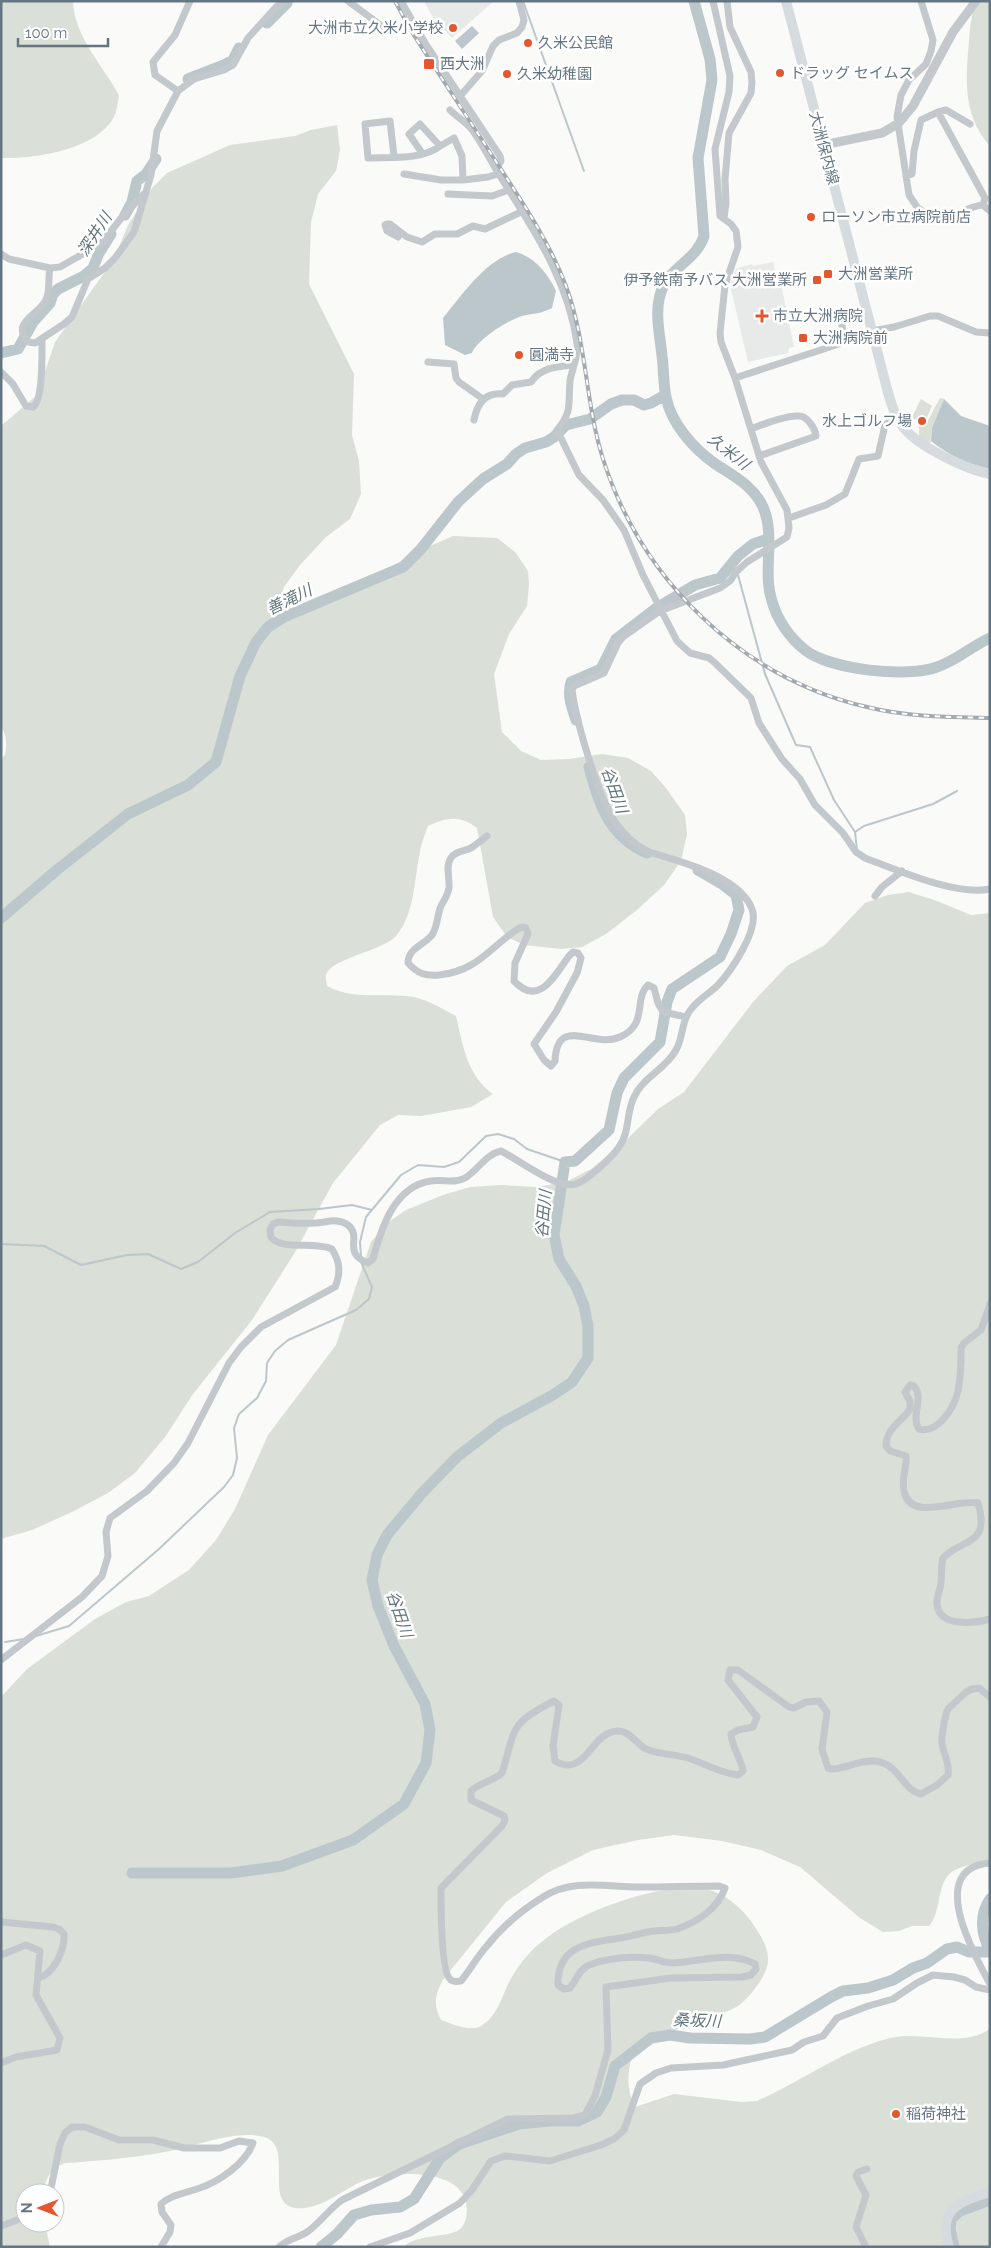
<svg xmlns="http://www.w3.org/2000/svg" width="991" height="2248" font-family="Raleway,'Noto Sans JP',sans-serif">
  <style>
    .built { fill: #e8e9e9 }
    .green { fill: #dadfd7 }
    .water { fill: #bbc7cb }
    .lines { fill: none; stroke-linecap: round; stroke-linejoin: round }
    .stream { stroke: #bbc7cb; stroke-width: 2 }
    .river { stroke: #bbc7cb; stroke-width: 11 }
    .minor { stroke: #c3c8cc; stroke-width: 7 }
    .tertiary { stroke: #c3c8cc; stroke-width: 9 }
    .secondary { stroke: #d6dbdf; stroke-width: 10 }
    .rail-casing { stroke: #a2aab0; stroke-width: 4 }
    .rail { stroke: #fff; stroke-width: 2; stroke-dasharray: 5.5; stroke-linecap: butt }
    .poi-dot { fill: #e4572e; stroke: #fff; stroke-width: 2 }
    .labels { text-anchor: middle; stroke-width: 5; stroke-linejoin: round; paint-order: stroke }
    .poi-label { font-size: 15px; fill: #657683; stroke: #fff; text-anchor: start }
    .street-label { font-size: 15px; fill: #657683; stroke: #fff }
    .water-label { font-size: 16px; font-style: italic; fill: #60757c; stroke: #fff }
  </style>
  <rect width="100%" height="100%" fill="#fafaf8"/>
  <!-- built -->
  <path class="built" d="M424 1H494L452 38 433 18Z
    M773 262 776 274H779L794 347 789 348 788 353 748 362 730 285 736 269 751 264 753 266Z"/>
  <!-- green -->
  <path class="green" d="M1 1H73C74 36 103 66 119 95 118 101 117 111 114 117 96 150 35 159 1 158Z
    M973 1H990V146C959 111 967 71 970 28 971 19 974 11 973 1Z
    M337 125 340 150 336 171 318 194 311 222 309 284 354 374 352 435 359 461 361 494 350 519 326 537 300 565 284 587 278 604 281 614 292 615 329 601 419 551 453 536 497 538 515 552 528 571 529 584 527 606 509 634 494 674 502 732 521 751 541 760 569 759 602 754 628 758 651 771 666 788 685 815 687 834 681 861 664 885 637 910 606 934 582 947 561 949 524 945 507 937 493 917 477 828C460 815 447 817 428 826 425 835 421 843 420 852 414 879 415 914 396 936 383 951 331 958 326 975 325 978 327 982 327 986 353 1000 379 993 406 996 424 997 441 1008 456 1016 463 1045 467 1076 493 1094L471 1107 421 1116 398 1115 380 1125 333 1183 294 1254 252 1320 193 1394 165 1437 135 1473 108 1493 72 1512 32 1530 1 1539V759L5 755C7 744 7 736 1 726V426L37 395 55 342 114 259 128 225 152 188 167 173 230 145 295 136 311 130Z
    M940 398 944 399 932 428 930 445 919 436V422L912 417 921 399 932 406 925 422 926 424Z
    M909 892 937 901 971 915 990 913V1859C978 1863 965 1865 955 1870 935 1880 943 1911 929 1926H912L899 1931 883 1932 860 1918 800 1867 761 1850 722 1841 674 1835 638 1840 593 1850 547 1873 506 1902 442 1981C435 1997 433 2004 441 2020 452 2024 470 2032 481 2026 499 2016 503 1991 513 1975 523 1958 536 1945 552 1934 585 1910 664 1881 705 1889 725 1893 742 1908 753 1924 760 1935 767 1944 768 1958 770 1971 753 1993 743 2002 730 2014 703 2018 687 2025 668 2033 651 2043 633 2053 627 2072 626 2089 635 2107L674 2094 741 2102 757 2101C801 2082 850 2045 896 2037 927 2032 962 2048 990 2029V2247H403C420 2232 453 2239 462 2227 468 2219 468 2206 464 2197 453 2168 388 2171 363 2181 344 2189 327 2205 305 2208 256 2213 298 2146 264 2137 234 2129 192 2148 160 2153 130 2158 97 2161 66 2163 51 2167 46 2178 43 2193H25V2223H45L50 2247H1V1697L27 1669 95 1619 126 1602 149 1596 189 1570 216 1540 235 1509 268 1435 336 1345 371 1242 386 1224 406 1210 443 1195 470 1187 501 1185 536 1187 566 1182 591 1169 623 1143 658 1109 684 1092 753 1002 787 966 825 945 865 903 888 895Z"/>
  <!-- water -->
  <path class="water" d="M472 26 479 33 462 49 455 41Z
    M516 252C536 258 548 274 556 291L552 308C540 314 535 313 522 316 508 320 477 340 472 353L465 355 445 345 443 318C462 295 486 259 516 252Z
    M944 399 961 416 990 426V469C968 464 948 455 931 441L932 428Z"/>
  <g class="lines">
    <!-- stream -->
    <path class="stream" d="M523 1 584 171
      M731 565 736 571
      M738 575 765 674 796 745 810 747 834 800 855 832 857 850
      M855 832 864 826 933 804 957 791
      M1 1244 44 1246 81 1265 127 1255 148 1254 181 1269 198 1262 235 1233 270 1212 319 1209 352 1205 372 1210
      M361 1257 360 1242 366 1217 401 1175 418 1165 444 1167 459 1162 486 1136 498 1134 514 1139 527 1149 565 1162
      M36 1636 69 1626 159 1549 224 1487 233 1475 237 1458 234 1428 239 1414 257 1398 266 1381 267 1363 275 1351 288 1340 356 1310 369 1299 372 1287 361 1262
      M5 1642 24 1639"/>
    <!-- river -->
    <path class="river" d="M694 1 710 59 712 80 698 158 704 236C697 260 668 268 661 292 654 312 660 335 662 356 664 369 663 384 666 397 671 423 693 448 714 463 733 476 753 485 763 507 776 537 762 571 772 601 777 620 790 638 805 650 831 670 907 678 937 667 956 661 972 646 990 638
      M267 23 287 3
      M188 79 224 65 233 60 239 48
      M125 215 132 202 137 181 146 174 156 159
      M1 353 18 349 33 322 50 303 53 294 58 289 84 276 93 268 99 253 111 234
      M576 720C572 708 567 695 571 682L601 669 616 639 655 609 695 585 720 578 738 556 753 544 768 539
      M589 767C599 805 609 836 647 853
      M1 918 58 869 128 814 188 785 216 762 240 676 256 642 268 627 284 617 403 567 421 549 458 502 483 479 507 464 516 454 525 448 546 442 554 437 566 425 590 419 611 404 622 400H634L644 405 651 403 665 395
      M132 1873H231L282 1866 353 1840 404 1804 426 1763 430 1730 425 1704 394 1646 378 1606 372 1580 377 1555 387 1535 422 1493 457 1457 501 1423 553 1395 572 1382 588 1358V1326L584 1306 576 1286 559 1259 554 1235 565 1162 575 1161 609 1130 617 1093 624 1078 660 1042 667 1002 672 989 720 957 731 934 739 910 736 895 722 884 698 870
      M990 1899C979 1915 981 1934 990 1950
      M321 2247 337 2234 354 2215 371 2210 400 2207 414 2199 440 2158 459 2144 519 2124 549 2121H578L597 2112 606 2097 615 2066 651 2038 670 2035 690 2038 750 2039 765 2037 831 1997 843 1991 868 1988 893 1980 913 1968 927 1963 947 1949 957 1947 969 1952H990
      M954 2247 950 2229 951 2219 960 2211 990 2200"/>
    <!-- minor -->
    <path class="minor" d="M348 1 383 27 405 31
      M401 1 425 43 500 156 501 161 496 169
      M921 1 933 40 931 51 926 64 909 80 901 95 897 117 909 195 917 207 935 220C953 221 965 206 983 205L990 211
      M178 91 155 75 153 62 175 35 190 1
      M461 95 482 71 493 46 499 40 517 33 522 27 524 20 519 1
      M450 110C456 116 464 121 470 127 482 142 490 160 500 176 533 229 568 279 577 343 579 356 572 368 570 381 568 402 573 412 557 430L579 475 603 500 624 530 643 575 677 641 690 653 709 658 714 662 751 698 759 723 782 759 800 779 815 805 843 833 856 852 865 858C898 870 955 896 990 889
      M938 112 946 110 970 124
      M394 156 390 121 365 124 368 158C390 157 423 160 440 146
      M404 174 441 180H463L462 156 454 138 440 146 420 124 409 134 422 153
      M906 176 912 174 914 151 921 120 938 112 985 198 983 205
      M463 180 488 177 498 174
      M448 194 492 196 509 190
      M724 218 726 203 725 179 729 133 751 93 752 82 751 72 730 27 727 1
      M398 237 387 231 385 225 387 224H390L407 237 422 242 435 234H457L473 226 485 229 523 211
      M1 254 9 259 50 268C48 277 50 288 47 297 43 314 9 321 28 342L35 343 64 324 72 317 88 279 105 268 115 258 134 232 151 175 157 131 178 91 194 79 224 70 233 65 248 38 276 7 285 1
      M50 268 60 267 102 243 122 217 144 194
      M872 331 894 327 930 316H938L976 332 990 333
      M428 362 454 364 456 378 459 382 483 399
      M1 372 13 384 26 406 33 407C43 401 42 354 42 340
      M735 378 839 344C845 336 843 330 841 321L867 314
      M474 420C477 404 485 392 503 394L512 385 531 382C541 367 557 367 574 365
      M751 429C761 425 788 415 799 416 807 416 815 428 816 436L759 456
      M789 518 826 505 845 494 859 459 878 456 885 425 897 417
      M487 836C482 840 477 844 471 848 465 851 455 851 451 858 445 866 450 879 449 888 448 895 444 900 441 906 437 915 438 926 432 935 423 946 408 948 408 963 418 974 425 976 439 975 479 971 491 945 521 927L526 928 528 934 515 963 514 981C539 1008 555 975 569 956L573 952 578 953 581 958 577 973 556 1012 534 1044 544 1060 551 1066 555 1061C557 1014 594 1049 620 1037 649 1024 633 999 648 985L654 988 658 1003 663 1012 686 1017
      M875 896 882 887 902 871
      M990 1304 981 1330 964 1343 961 1348C961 1362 961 1377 958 1391 954 1408 938 1434 919 1429 910 1415 925 1399 914 1386L910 1385 905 1392 910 1401V1409C901 1423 886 1428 886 1446L890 1451 906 1456C907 1468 901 1479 904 1491 910 1523 958 1498 978 1503 991 1547 961 1538 943 1558 941 1566 942 1573 941 1582 941 1589 936 1597 937 1604 939 1628 975 1623 990 1619
      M1 1660 82 1597 102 1576 108 1556 106 1532 110 1518 147 1491 174 1463 188 1443 229 1363 241 1347 261 1327 335 1287C341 1273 340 1262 332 1249 315 1241 281 1251 271 1237L270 1230 273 1224 278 1222C290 1223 302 1224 314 1223 325 1223 338 1217 348 1225 363 1238 341 1252 368 1263L373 1259C381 1229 394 1186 431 1181 443 1179 454 1184 465 1178 478 1170 486 1154 501 1151 519 1160 557 1190 576 1184 588 1180 611 1158 619 1147 630 1132 626 1113 634 1097 643 1077 666 1069 676 1050 684 1036 681 1020 692 1008 699 999 710 993 718 985 731 971 760 929 752 909 739 875 677 861 646 851 634 844 623 833 615 822 598 796 576 721 572 690L574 686 604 673 618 643 623 637 660 611 720 588 730 581 736 572 747 562 787 537 789 528 787 510 761 462 735 378 721 342 720 333 725 285 738 247 736 231 731 224 720 216 715 149 729 92 730 76 713 1
      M990 1863C926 1868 973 1953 990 1984
      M1 1922 53 1927 59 1929 64 1934C65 1950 54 1974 38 1978
      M1 1955 26 1945 40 1951 36 1995 60 2038 57 2050 16 2057 1 2063
      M50 2193 60 2144 65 2133 72 2127H85L119 2140H153L184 2148H220L239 2141 253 2143C245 2164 219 2182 197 2189 184 2193 171 2195 161 2204L162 2212 171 2225 170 2232 161 2247
      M1 2226 25 2217
      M279 2247C287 2239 298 2238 307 2232 319 2224 328 2210 342 2200L508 2119 573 2118 585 2115 595 2096 608 2050 606 1987 671 1978 742 1977 751 1975 756 1969 755 1964C729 1950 699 1962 672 1963 664 1963 657 1959 649 1958 632 1956 609 1958 592 1964 579 1968 578 1978 570 1988L564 1989 558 1985C557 1945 589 1943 620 1938 631 1937 642 1932 654 1931 661 1930 670 1931 677 1929 698 1922 718 1908 725 1888L719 1886C692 1886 666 1887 639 1887 607 1887 572 1878 543 1897 522 1910 501 1928 486 1947 477 1957 470 1970 461 1981 457 1981 453 1983 450 1979 441 1971 441 1903 441 1888L502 1826 505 1820 504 1816 471 1800V1791C480 1782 494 1781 502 1773 516 1729 508 1724 554 1701L559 1705 553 1746 555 1761C586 1779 591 1731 618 1731 630 1731 636 1744 646 1749 660 1755 676 1754 691 1759 707 1765 721 1773 738 1775L743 1771C741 1758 732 1748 731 1734L738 1730 753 1727 757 1717 728 1680 730 1670H738L789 1707 794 1708 806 1702 819 1701 827 1712 822 1749 828 1768C838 1773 861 1757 880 1762 900 1767 904 1791 921 1794L937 1785 948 1775C950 1762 944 1756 942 1744 941 1738 945 1714 948 1709L966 1692 972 1689 979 1688 990 1697
      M370 2247 410 2233 460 2203 472 2190 491 2161 505 2156 550 2161 601 2145 614 2139 624 2130 640 2084 656 2073 671 2068 723 2065 792 2050 804 2042 823 2036 837 2018 868 2006 893 1999 917 1983 933 1975 954 1977 965 1980 976 1987 990 1990
      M866 2247 856 2227 866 2195 856 2176 858 2172 867 2169"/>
    <!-- tertiary -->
    <path class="tertiary" d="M823 145 882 133 899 123 913 106 953 32 976 1"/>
    <!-- secondary -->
    <path class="secondary" d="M786 1 886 385C890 400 894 416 904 428 919 447 967 470 990 474
      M949 2247C937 2209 958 2202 990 2192"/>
    <!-- rail casing -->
    <g class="rail-casing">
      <path id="rail" d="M395 1 410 29C441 78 473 125 504 174 527 209 551 246 566 286 587 343 585 402 603 459 642 581 742 678 867 707 907 717 949 717 990 718"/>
    </g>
    <!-- rail -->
    <use href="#rail" class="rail"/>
  </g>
  <!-- markers -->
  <g class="poi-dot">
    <circle cx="453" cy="28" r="5"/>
    <circle cx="528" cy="43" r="5"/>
    <rect x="423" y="58" width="12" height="12" rx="2.5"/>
    <circle cx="780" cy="73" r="5"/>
    <circle cx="507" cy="74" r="5"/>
    <circle cx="811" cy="217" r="5"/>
    <rect x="823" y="269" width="10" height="10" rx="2.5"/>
    <rect x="812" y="275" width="10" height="10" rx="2.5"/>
    <path d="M759.5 308.5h5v5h5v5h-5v5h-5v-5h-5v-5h5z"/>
    <rect x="798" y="333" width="10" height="10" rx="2.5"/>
    <circle cx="519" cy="355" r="5"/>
    <circle cx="922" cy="421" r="5"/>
    <circle cx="896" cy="2114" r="5"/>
  </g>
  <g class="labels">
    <!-- poi labels -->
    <g class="poi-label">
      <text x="443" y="33" text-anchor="end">大洲市立久米小学校</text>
      <text x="538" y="48">久米公民館</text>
      <text x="440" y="69">西大洲</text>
      <text x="790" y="78">ドラッグ セイムス</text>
      <text x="517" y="79">久米幼稚園</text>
      <text x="821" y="222">ローソン市立病院前店</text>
      <text x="838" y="279">大洲営業所</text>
      <text x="807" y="285" text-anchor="end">伊予鉄南予バス 大洲営業所</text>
      <text x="773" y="321">市立大洲病院</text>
      <text x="813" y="343">大洲病院前</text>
      <text x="529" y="360">圓満寺</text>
      <text x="912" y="426" text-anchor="end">水上ゴルフ場</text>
      <text x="906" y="2119">稲荷神社</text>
    </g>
    <!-- street labels -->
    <g class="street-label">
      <text transform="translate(824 148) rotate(75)" y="5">大洲保内線</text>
    </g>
    <!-- water labels -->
    <g class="water-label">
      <text transform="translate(94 234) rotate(-57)" y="6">深井川</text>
      <text transform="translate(729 451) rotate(38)" y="6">久米川</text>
      <text transform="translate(289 599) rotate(-26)" y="6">善滝川</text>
      <text transform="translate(615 790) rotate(70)" y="6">谷田川</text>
      <text transform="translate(543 1214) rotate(-85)" y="6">谷田川</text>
      <text transform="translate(400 1614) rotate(71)" y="6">谷田川</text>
      <text transform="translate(697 2020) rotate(2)" y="6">桑坂川</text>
    </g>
  </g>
  <!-- border -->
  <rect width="991" height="2248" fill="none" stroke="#657683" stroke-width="5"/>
  <!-- north arrow -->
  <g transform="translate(40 2208) rotate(270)"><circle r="24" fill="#ffffff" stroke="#c1c8cd"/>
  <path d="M0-4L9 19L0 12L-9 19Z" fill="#e4572e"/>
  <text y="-8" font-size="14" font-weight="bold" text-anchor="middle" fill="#657683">N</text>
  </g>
  <!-- scale -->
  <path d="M18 38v8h90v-8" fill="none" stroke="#657683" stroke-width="2.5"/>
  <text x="25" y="38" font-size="15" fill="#657683" stroke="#ffffff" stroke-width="4" paint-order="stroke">100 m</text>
</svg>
